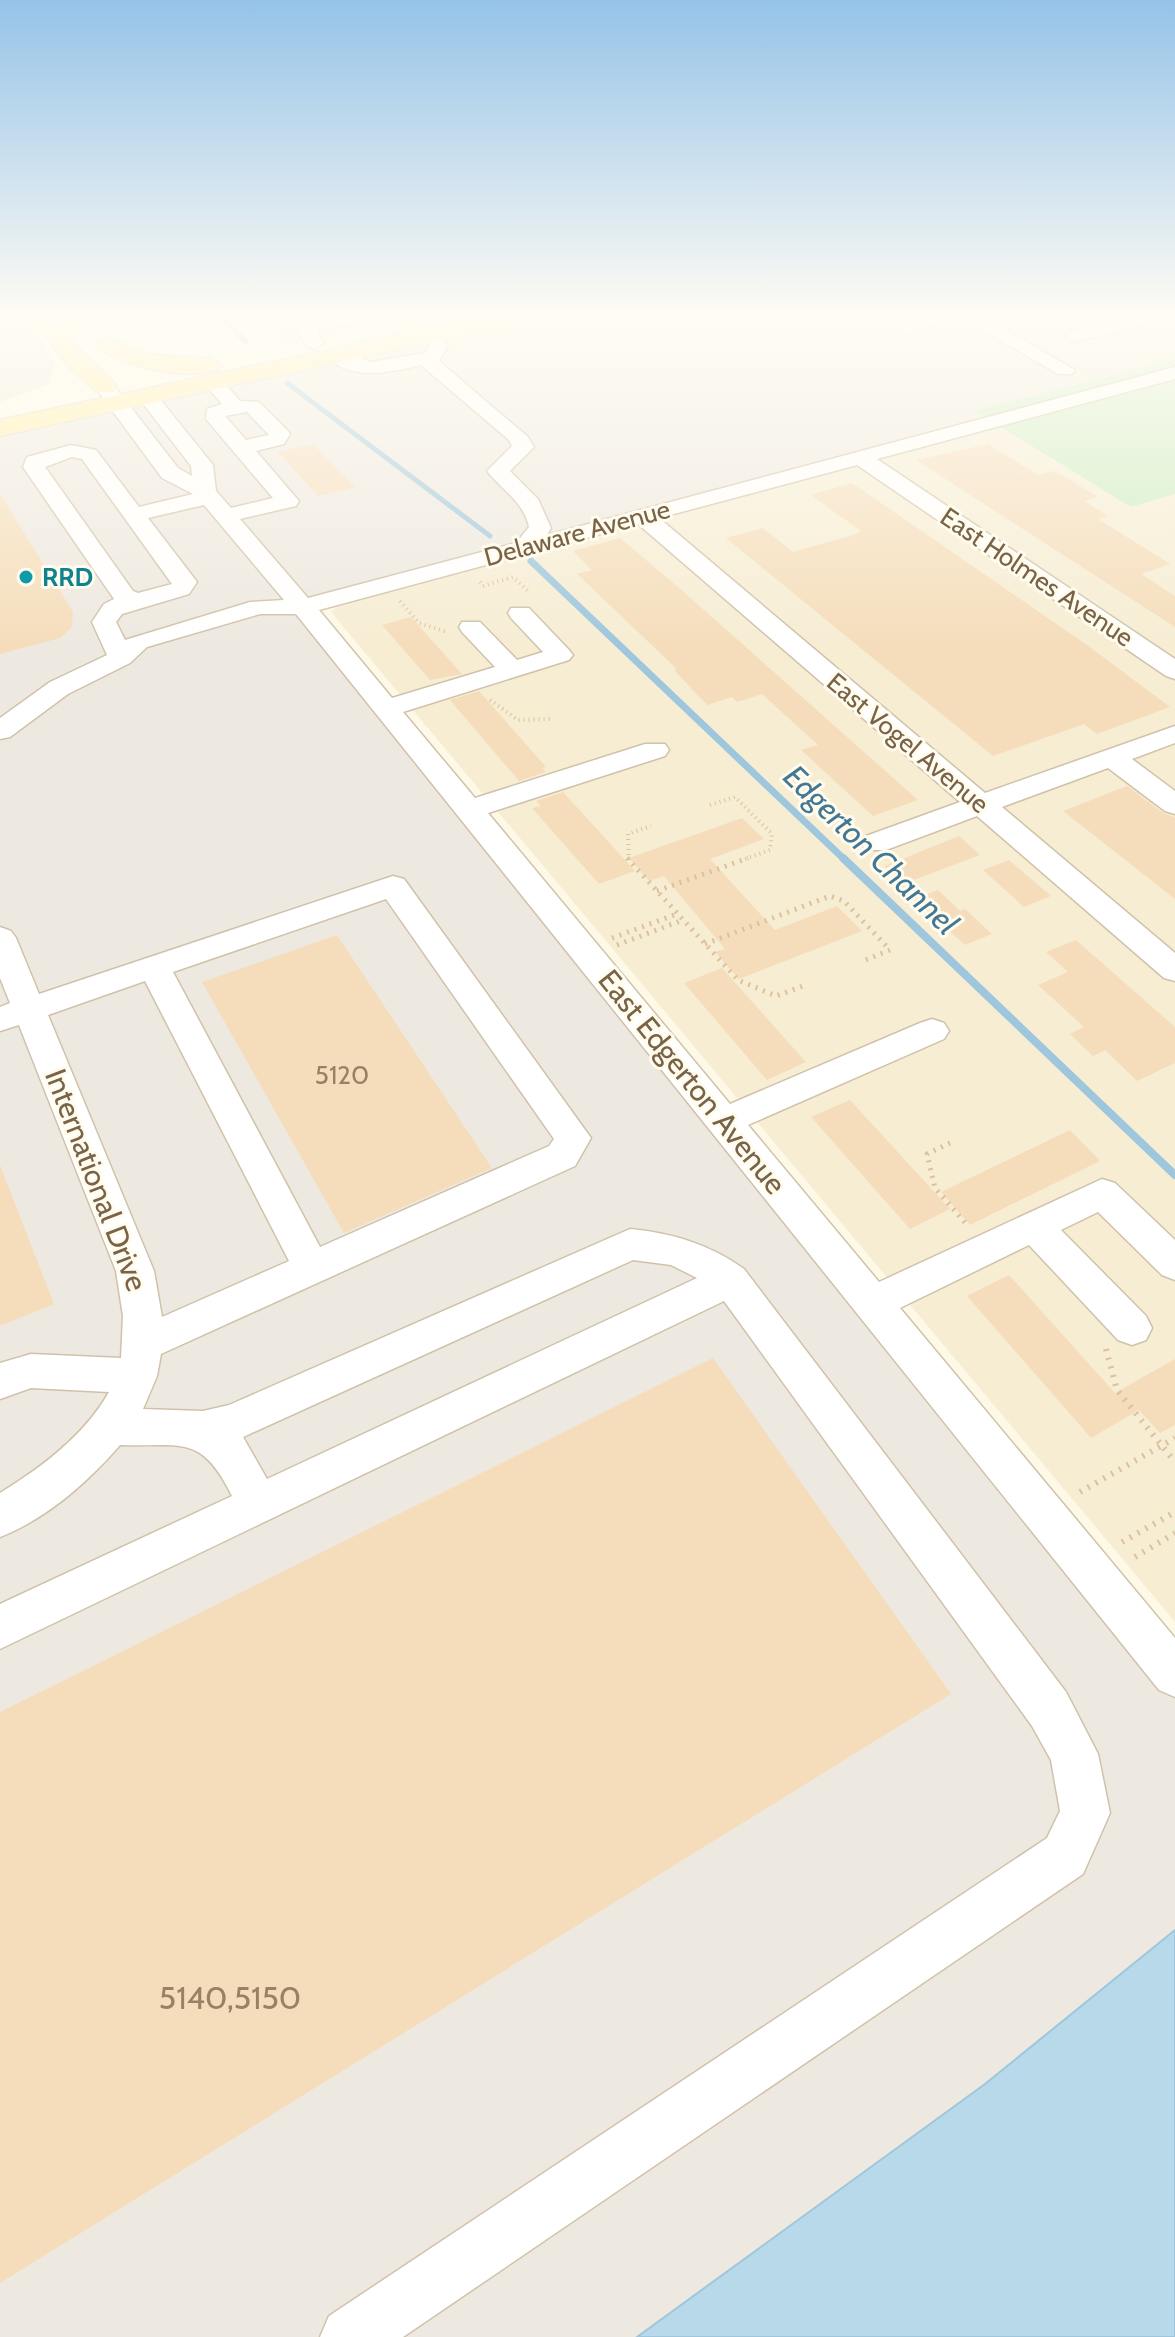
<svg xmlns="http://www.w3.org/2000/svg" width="1175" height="2337" font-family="Cabin,sans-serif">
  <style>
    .residential { fill: #f6edd3 }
    .industrial { fill: #eee9e0 }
    .green { fill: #ccedc2 }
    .water { fill: #b8d9e9; stroke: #9ec6dc; stroke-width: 2 }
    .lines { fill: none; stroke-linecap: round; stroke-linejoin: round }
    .stream-far2 { stroke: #9ec6dc; stroke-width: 5 }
    .stream-far1 { stroke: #9ec6dc; stroke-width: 7 }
    .stream { stroke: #9ec6dc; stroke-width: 8 }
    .building { fill: #f5ddbb }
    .minor-casing { stroke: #d0c2aa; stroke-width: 3 }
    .major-casing { stroke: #dfdad3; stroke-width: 3 }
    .path-far2 { stroke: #dbc19e; stroke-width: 4; stroke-dasharray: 1 4; stroke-linecap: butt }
    .path-far1 { stroke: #dbc19e; stroke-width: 5; stroke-dasharray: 2 6; stroke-linecap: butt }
    .path { stroke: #dbc19e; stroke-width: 6; stroke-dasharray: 2 7; stroke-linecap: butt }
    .minor { fill: #fff; fill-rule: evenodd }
    .major { fill: #ffed9b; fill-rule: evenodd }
    .culture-dot { fill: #0f9aa8; stroke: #fffbed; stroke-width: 3 }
    .labels { text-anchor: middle; stroke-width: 6; stroke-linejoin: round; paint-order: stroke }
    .far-street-label { font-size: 26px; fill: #796348; stroke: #fffbed }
    .far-culture-label { font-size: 26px; font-weight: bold; fill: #0d838f; stroke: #fffbed; text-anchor: start }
    .number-label { font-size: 26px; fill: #988265 }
    .street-label { font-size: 30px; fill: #796348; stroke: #fffbed }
    .water-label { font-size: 32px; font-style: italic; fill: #427895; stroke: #fffbed }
    .near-number-label { font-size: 32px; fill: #988265 }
  </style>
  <rect width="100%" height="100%" fill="#fef9e6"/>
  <!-- residential -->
  <path class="residential" d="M999 427 1131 507 1175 494V1622L331 612 336 607Z"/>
  <!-- industrial -->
  <path class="industrial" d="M0 320H27L55 365 48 385 0 402Z
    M263 320H409L285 346Z
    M500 320H1175V381L999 427 989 421 304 606 1175 1674V2337H0V428Z"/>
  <!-- green -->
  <path class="green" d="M1175 359V494L1131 507 974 411Z"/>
  <!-- water -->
  <path class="water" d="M1175 1930V2337H637L985 2084Z"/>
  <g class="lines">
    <!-- stream-far2 -->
    <path class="stream-far2" d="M225 320 246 342
      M287 383 490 536"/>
    <!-- stream-far1 -->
    <path class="stream-far1" d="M531 561 845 860"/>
    <!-- stream -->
    <path class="stream" d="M843 858 1175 1175"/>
  </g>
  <!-- building -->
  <path class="building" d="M313 444 355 487 318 496 278 452Z
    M988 444 1038 475 1055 471 1098 497 1084 501 1108 516 1098 519 1170 564 1141 574 1175 596V627L916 460Z
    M852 483 1087 645 1170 707 1097 734 1084 724 993 756 726 538 763 528 793 552 853 535 861 531 811 495Z
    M0 494 73 612 72 627 60 638 0 654Z
    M620 538 677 586 918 800 873 816 801 750 818 745 762 694 737 702 732 697 707 705 674 670 677 669 577 574 592 570 573 551Z
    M411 617 462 674 430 680 382 625Z
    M479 691 546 767 542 768 546 772 519 781 450 700Z
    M1127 786 1163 813 1175 817V899L1063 811Z
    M563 792 635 871 599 884 532 808 541 806 536 801Z
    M742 818 764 839 710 859 775 930 837 906 862 931 739 979 715 952 725 949 664 876 649 881 629 858Z
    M959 836 980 855 903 884 885 866Z
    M1009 860 1051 896 1024 907 983 870Z
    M938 890 960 911 965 909 992 934 965 945 914 899Z
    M337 935 492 1168 344 1233 202 982Z
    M1076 940 1175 1027V1063L1137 1081 1105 1050 1093 1056 1070 1034 1084 1027 1038 985 1068 972 1046 952Z
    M722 968 806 1062 767 1080 684 983Z
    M850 1100 950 1209 910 1229 811 1117Z
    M1070 1130 1100 1161 970 1225 941 1192Z
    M0 1165 54 1304 0 1326Z
    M1009 1275 1115 1393 1175 1359V1425L1160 1433 1139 1410 1091 1438 967 1296Z
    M713 1358 951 1694 0 2283V1712Z"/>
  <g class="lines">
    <!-- minor casing -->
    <g class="minor-casing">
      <path id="minor" d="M315 320H353L351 324 316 331 324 343 315 349 308 347 295 328Z
        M377 320H397L402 327 393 333Z
        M885 320H943L906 333Z
        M965 320H988L1075 370 1072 374H1058Z
        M1116 320H1148L1146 324 1074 342 1065 336 1067 332Z
        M439 339 448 345 439 361 528 437 534 447 510 471 538 499 551 528 547 535 1175 367V379L877 459 1175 659V679L1166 676 857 465 659 518 985 793 1175 726V743L1132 759 1175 791V814L1165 811 1108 768 1002 807 1175 953V981L1164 978 977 816 886 850H866L861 843 866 836 960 802 638 524 319 610 392 698 495 667 462 632 459 627 462 622H480L517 660 543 652 511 618 508 613 511 608H529L569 650 573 655 569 660 403 712 475 798 645 744H665L669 750 665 756 488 813 730 1104 920 1023 932 1019 944 1023 949 1031 944 1039 748 1125 879 1282 1102 1179 1115 1183 1175 1240V1280L1162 1275 1098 1212 1061 1230 1146 1316 1152 1328 1146 1340 1132 1345 1118 1340 1029 1245 900 1308 1175 1638V1697L1159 1690 296 614H260L147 647 130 663 68 694 10 737 0 739V718L50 682 107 655 92 622 104 604 114 599 23 467 27 457 71 445 96 450 139 507 193 494 162 478 95 387 98 383H112L178 468 192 476 191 466 138 397 141 393H155L213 465 216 491 231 508 273 498 206 419 207 409 222 404 204 383 207 379H221L240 401 259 402 287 430 290 434 284 444 256 451 299 501 296 506 240 519 308 598 516 543 529 527C524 502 502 490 487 471L512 446 509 440 421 365C392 372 350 382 327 356L337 350 371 362 425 353 432 341ZM247 412 269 435 246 440 225 416ZM72 457 82 459 172 584 138 593 133 591 45 467ZM204 505 284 600 250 602 125 640 116 622 122 614 189 594 197 582 148 518Z
        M393 876 404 879 591 1138 575 1166 161 1354 157 1376 143 1409 203 1411 229 1405 630 1229C672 1233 709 1244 744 1269L1066 1692 1098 1754 1110 1813 1083 1874 403 2337H320L329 2316 1047 1838 1060 1811 1051 1760 1032 1726 724 1301 0 1649V1604L232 1496C201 1433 182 1447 120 1445 88 1482 46 1519 0 1537V1493C41 1468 85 1435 109 1392L31 1388 0 1399V1363L31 1354 121 1358 123 1316 116 1271 19 1025 0 1031V1007L10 1003 0 978V927L11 931 16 938 39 994ZM386 899 554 1139 549 1146 320 1247 173 972ZM145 981 289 1261 162 1317 154 1271 48 1015ZM633 1260 671 1265 697 1278 267 1479 243 1437Z"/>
    </g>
    <!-- major casing -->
    <g class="major-casing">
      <path id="major" d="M34 320H57L81 352 114 382 117 387 114 392H96L65 362Z
        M468 320H511L500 327 0 436V420Z
        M107 338 150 355 210 358 222 365 218 370C179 380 134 368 99 350L95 345Z"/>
    </g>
    <!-- path-far2 -->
    <path class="path-far2" d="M480 582 483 586 513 577 529 592
      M400 601 419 623 447 632
      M490 700 518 720 552 719
      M710 805 735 797 772 834 770 850 742 860
      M629 860 628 834 651 826"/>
    <!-- path-far1 -->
    <path class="path-far1" d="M627 858 738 980 776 996 803 986
      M657 891 748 858
      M612 938 677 914
      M705 944 830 896 844 901 890 950 863 961
      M617 945 683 920
      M950 1143 927 1154 935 1188 968 1226"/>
    <!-- path -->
    <path class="path" d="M1106 1349 1117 1390 1175 1462
      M1080 1492 1175 1438
      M1122 1542 1175 1512
      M1135 1557 1175 1533"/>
    <!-- minor -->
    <use href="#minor" class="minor"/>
    <!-- major -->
    <use href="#major" class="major"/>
  </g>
  <!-- sky -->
  <linearGradient id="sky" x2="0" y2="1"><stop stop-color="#95c3e8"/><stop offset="0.49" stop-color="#fffcf4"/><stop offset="1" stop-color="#fffcf4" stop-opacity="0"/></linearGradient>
  <rect width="1175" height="647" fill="url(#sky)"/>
  <!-- markers -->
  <circle class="culture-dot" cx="26" cy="577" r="8"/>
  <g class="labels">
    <!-- far-street labels -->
    <g class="far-street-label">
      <text transform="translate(577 533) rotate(-15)" y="9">Delaware Avenue</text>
      <text transform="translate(1037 577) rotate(34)" y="9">East Holmes Avenue</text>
      <text transform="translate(908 743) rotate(40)" y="9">East Vogel Avenue</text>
    </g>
    <!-- far-culture labels -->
    <g class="far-culture-label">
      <text x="42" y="586">RRD</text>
    </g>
    <!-- number labels -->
    <g class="number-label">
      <text x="342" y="1084">5120</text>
    </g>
    <!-- street labels -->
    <g class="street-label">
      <text transform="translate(692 1082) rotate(51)" y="10">East Edgerton Avenue</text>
      <text transform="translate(96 1180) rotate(69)" y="10">International Drive</text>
    </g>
    <!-- water labels -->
    <g class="water-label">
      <text transform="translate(871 850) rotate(44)" y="11">Edgerton Channel</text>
    </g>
    <!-- near-number labels -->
    <g class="near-number-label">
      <text x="230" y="2009">5140,5150</text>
    </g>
  </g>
</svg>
